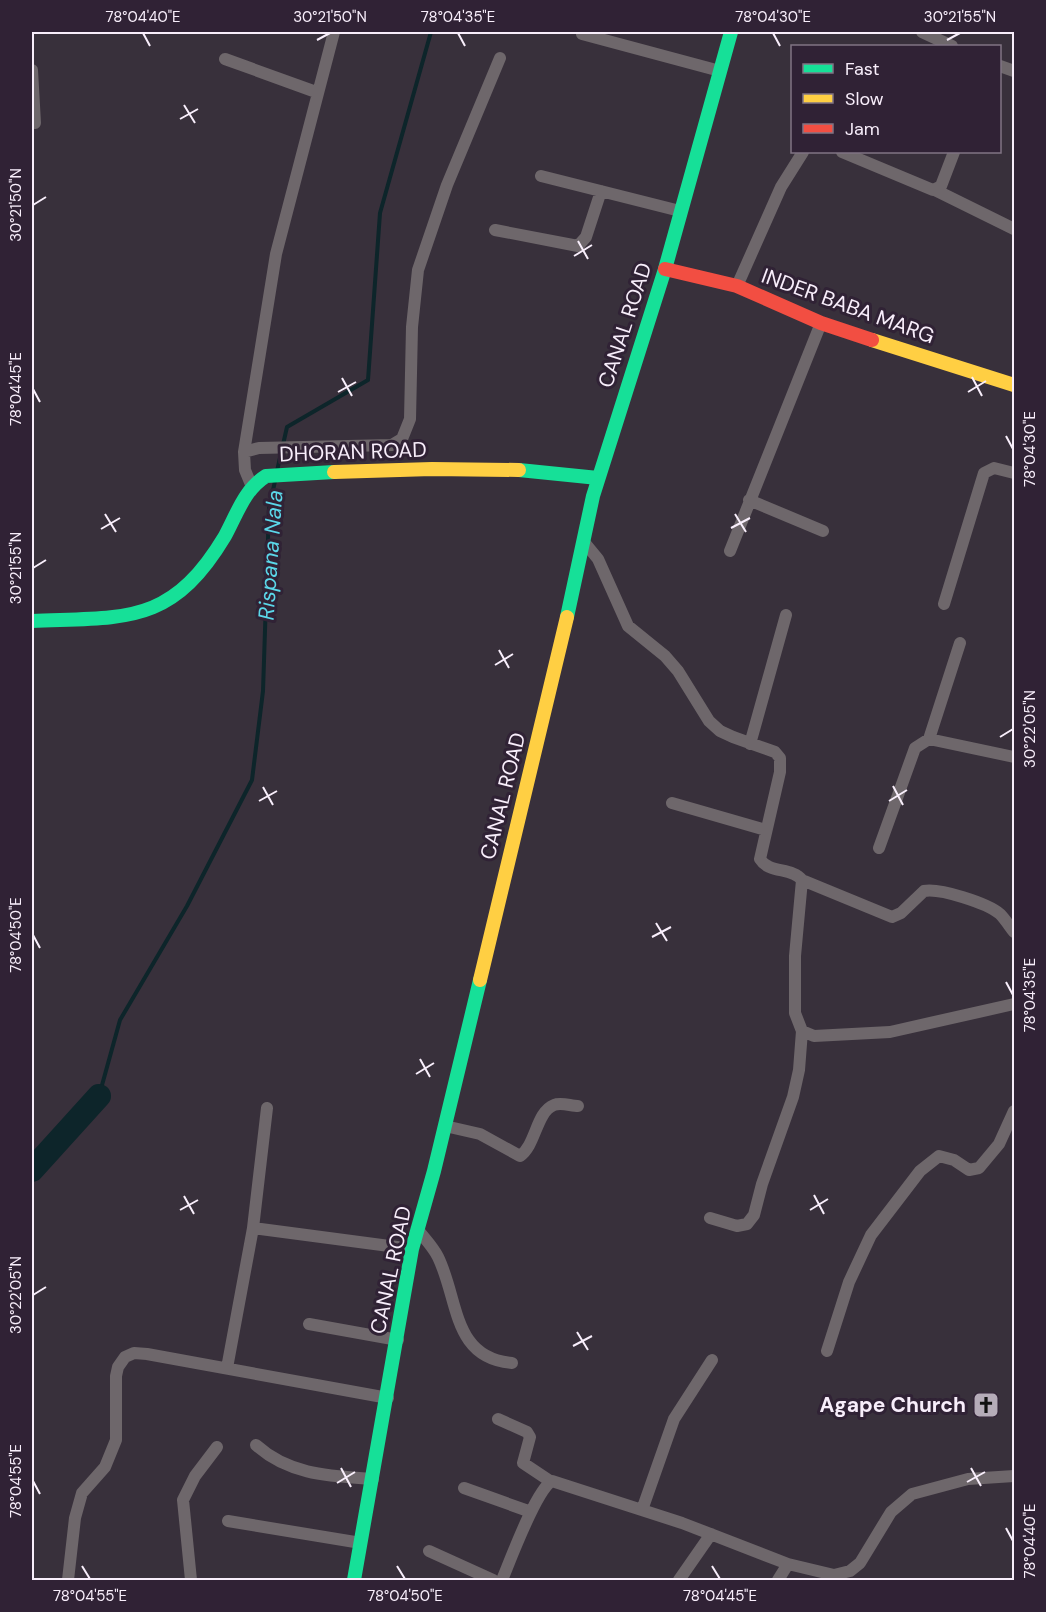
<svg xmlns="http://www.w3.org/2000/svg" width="1046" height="1612" font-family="'DM Sans',sans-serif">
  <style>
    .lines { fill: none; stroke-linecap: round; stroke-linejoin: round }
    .stream { stroke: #0d252a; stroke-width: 4 }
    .river { stroke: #0d252a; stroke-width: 24 }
    .street { stroke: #6e676b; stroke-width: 12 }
    .fast { stroke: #16e098; stroke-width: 14 }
    .slow { stroke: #ffcf43; stroke-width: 14 }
    .jam { stroke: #f24e42; stroke-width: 14 }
    .ticks { fill: none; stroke: #f8eefb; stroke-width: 2 }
    .labels { text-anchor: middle; stroke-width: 6; stroke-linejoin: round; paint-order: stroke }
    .street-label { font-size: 21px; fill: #f8eefb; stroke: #302235 }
    .poi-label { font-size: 21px; font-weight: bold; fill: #f8eefb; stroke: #302235; text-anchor: end }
    .water-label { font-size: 22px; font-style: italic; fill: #5bd7e9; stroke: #302235 }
    .neatline { fill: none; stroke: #f8eefb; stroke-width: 2 }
    .ticks-label { font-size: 15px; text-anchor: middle; fill: #f8eefb }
  </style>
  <rect width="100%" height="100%" fill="#38303b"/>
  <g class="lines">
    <!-- stream -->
    <path class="stream" d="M277 471 287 427 368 380 380 213 431 32
      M99 1096 120 1020 187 906 252 780 263 691 269 509 275 481"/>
    <!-- river -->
    <path class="river" d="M32 1170 99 1096"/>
    <!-- street -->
    <path class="street" d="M922 32 952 46
      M582 34 720 71
      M225 59 316 92
      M1000 66 1014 71
      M32 70 35 123
      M842 152 933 190 941 186 954 152
      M541 176 680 211
      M935 190 1014 229
      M495 230 578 246 586 237 601 191
      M737 286 781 187 803 152
      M244 452 259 448 392 445 402 439 410 419 412 327 418 270 447 185 500 58
      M252 487 245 470 244 452 276 254 334 32
      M749 500 823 531
      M584 542 598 559 628 626 665 656 678 671 709 721 720 731 733 737 775 752 780 758V772L760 859C769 874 792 867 802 880L795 956V1013L802 1031 814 1036 890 1032 1014 1004
      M730 551 821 323
      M944 604 984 473 994 468 1014 473
      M929 739 960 643
      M750 744 786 615
      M672 803 766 830
      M879 848 915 748 929 739 1014 757
      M802 880 892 917 901 913 924 891C940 888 987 903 1000 914 1005 919 1010 927 1014 932
      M445 1126 480 1134 520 1156C536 1145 536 1112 554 1105 561 1102 571 1106 578 1106
      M710 1218 737 1226 747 1224 754 1215 762 1184 793 1097 799 1070 802 1031
      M253 1228 267 1108
      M418 1230C425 1239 433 1247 438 1257 459 1300 452 1358 512 1363
      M309 1324 398 1340
      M827 1351 849 1282 871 1235 920 1171 939 1156 954 1160 969 1170 979 1168 999 1144 1014 1111
      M227 1368 253 1228 412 1249
      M498 1419 527 1432 530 1437 523 1463 550 1481
      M256 1445C289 1475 330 1476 373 1479
      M464 1488 531 1512
      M642 1510 674 1419 712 1360
      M228 1521 361 1543
      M429 1551 493 1580
      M68 1580 75 1518 82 1493 105 1467 116 1440V1376L118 1367 125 1357 134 1353 147 1354 388 1398
      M191 1580 183 1500 195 1476 217 1447
      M502 1580C510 1561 536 1490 552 1481L682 1523 788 1564 834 1575 850 1571 860 1563 891 1512 912 1494 968 1479 1014 1476
      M679 1580 711 1534
      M778 1580 788 1564"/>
    <!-- fast -->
    <path class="fast" d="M519 470 598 478
      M567 617 593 496 665 269 731 32
      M32 621C126 617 171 626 225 536 237 514 244 490 266 476L334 472
      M354 1580 412 1249 434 1171 480 980"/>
    <!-- slow -->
    <path class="slow" d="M872 340 1014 385
      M334 472 432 469 519 470
      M480 980 567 617"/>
    <!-- jam -->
    <path class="jam" d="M665 269 737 286 821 323 872 340"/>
  </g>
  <!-- ticks -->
  <path class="ticks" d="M143 33 150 46M458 33 465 46M773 33 780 46M317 40 330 33M947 40 960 33M184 105 195 123M180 119 198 109M33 205 46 197M578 241 588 259M574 256 592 245M972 377 982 396M342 378 352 396M33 389 40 402M338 392 356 382M968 392 986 381M1006 436 1013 449M105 514 116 532M735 514 746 532M731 528 750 518M101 529 120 518M33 568 46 560M499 650 509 668M495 665 513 654M1000 737 1013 729M893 786 903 805M263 787 273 805M259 801 277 791M889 801 907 790M656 923 667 941M33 935 40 948M652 937 671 927M1006 982 1013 995M420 1059 430 1077M416 1074 434 1063M814 1195 824 1214M184 1196 194 1214M180 1210 198 1200M810 1210 828 1199M33 1295 46 1287M577 1332 588 1350M573 1346 592 1336M341 1468 351 1487M971 1468 981 1486M33 1481 40 1494M967 1482 985 1472M337 1483 355 1472M1006 1528 1013 1541M82 1566 90 1579M397 1566 405 1579M712 1566 720 1579"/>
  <!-- icons -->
  <defs>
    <g id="church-square" transform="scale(1.35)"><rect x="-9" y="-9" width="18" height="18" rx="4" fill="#b5acb8" stroke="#302235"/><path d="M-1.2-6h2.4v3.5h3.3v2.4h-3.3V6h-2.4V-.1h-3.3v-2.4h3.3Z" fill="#111"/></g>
  </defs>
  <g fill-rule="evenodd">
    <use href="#church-square" x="986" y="1405"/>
  </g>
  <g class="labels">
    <!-- street labels -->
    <g class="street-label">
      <text transform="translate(848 306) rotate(20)" y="7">INDER BABA MARG</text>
      <text transform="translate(625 325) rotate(-72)" y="7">CANAL ROAD</text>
      <text transform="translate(353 452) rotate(-2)" y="7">DHORAN ROAD</text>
      <text transform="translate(503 796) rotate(-76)" y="7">CANAL ROAD</text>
      <text transform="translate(391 1270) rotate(-78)" y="7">CANAL ROAD</text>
    </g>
    <!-- poi labels -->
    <g class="poi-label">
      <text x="966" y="1412">Agape Church</text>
    </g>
    <!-- water labels -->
    <g class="water-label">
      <text transform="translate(270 555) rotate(-86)" y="8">Rispana Nala</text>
    </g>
  </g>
  <!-- border -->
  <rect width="1046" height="1612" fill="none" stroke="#302235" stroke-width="66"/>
  <!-- legend -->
  <rect x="791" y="45" width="210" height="108" fill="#302235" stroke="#807484" stroke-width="1.5"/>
  <rect x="803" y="64" width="30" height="9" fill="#16e098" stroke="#807484" stroke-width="1.5"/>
  <text x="845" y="75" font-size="18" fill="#f8eefb">Fast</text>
  <rect x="803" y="94" width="30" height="9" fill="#ffcf43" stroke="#807484" stroke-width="1.5"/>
  <text x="845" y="105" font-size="18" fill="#f8eefb">Slow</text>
  <rect x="803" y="124" width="30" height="9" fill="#f24e42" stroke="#807484" stroke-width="1.5"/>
  <text x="845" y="135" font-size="18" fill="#f8eefb">Jam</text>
  <rect x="33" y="33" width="980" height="1546" class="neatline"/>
  <g class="ticks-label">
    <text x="143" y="22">78°04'40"E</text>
    <text x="330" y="22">30°21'50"N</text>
    <text x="458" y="22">78°04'35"E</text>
    <text x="773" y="22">78°04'30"E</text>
    <text x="960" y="22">30°21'55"N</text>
    <text transform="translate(16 205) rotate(-90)" y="5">30°21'50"N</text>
    <text transform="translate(16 389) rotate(-90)" y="5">78°04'45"E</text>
    <text transform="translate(1030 449) rotate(-90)" y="5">78°04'30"E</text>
    <text transform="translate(16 568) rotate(-90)" y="5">30°21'55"N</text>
    <text transform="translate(1030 729) rotate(-90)" y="5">30°22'05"N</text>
    <text transform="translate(16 935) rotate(-90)" y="5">78°04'50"E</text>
    <text transform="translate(1030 995) rotate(-90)" y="5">78°04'35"E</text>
    <text transform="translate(16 1295) rotate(-90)" y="5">30°22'05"N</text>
    <text transform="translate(16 1481) rotate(-90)" y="5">78°04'55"E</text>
    <text transform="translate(1030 1541) rotate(-90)" y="5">78°04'40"E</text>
    <text x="90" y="1601">78°04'55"E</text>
    <text x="405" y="1601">78°04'50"E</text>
    <text x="720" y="1601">78°04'45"E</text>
  </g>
</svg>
